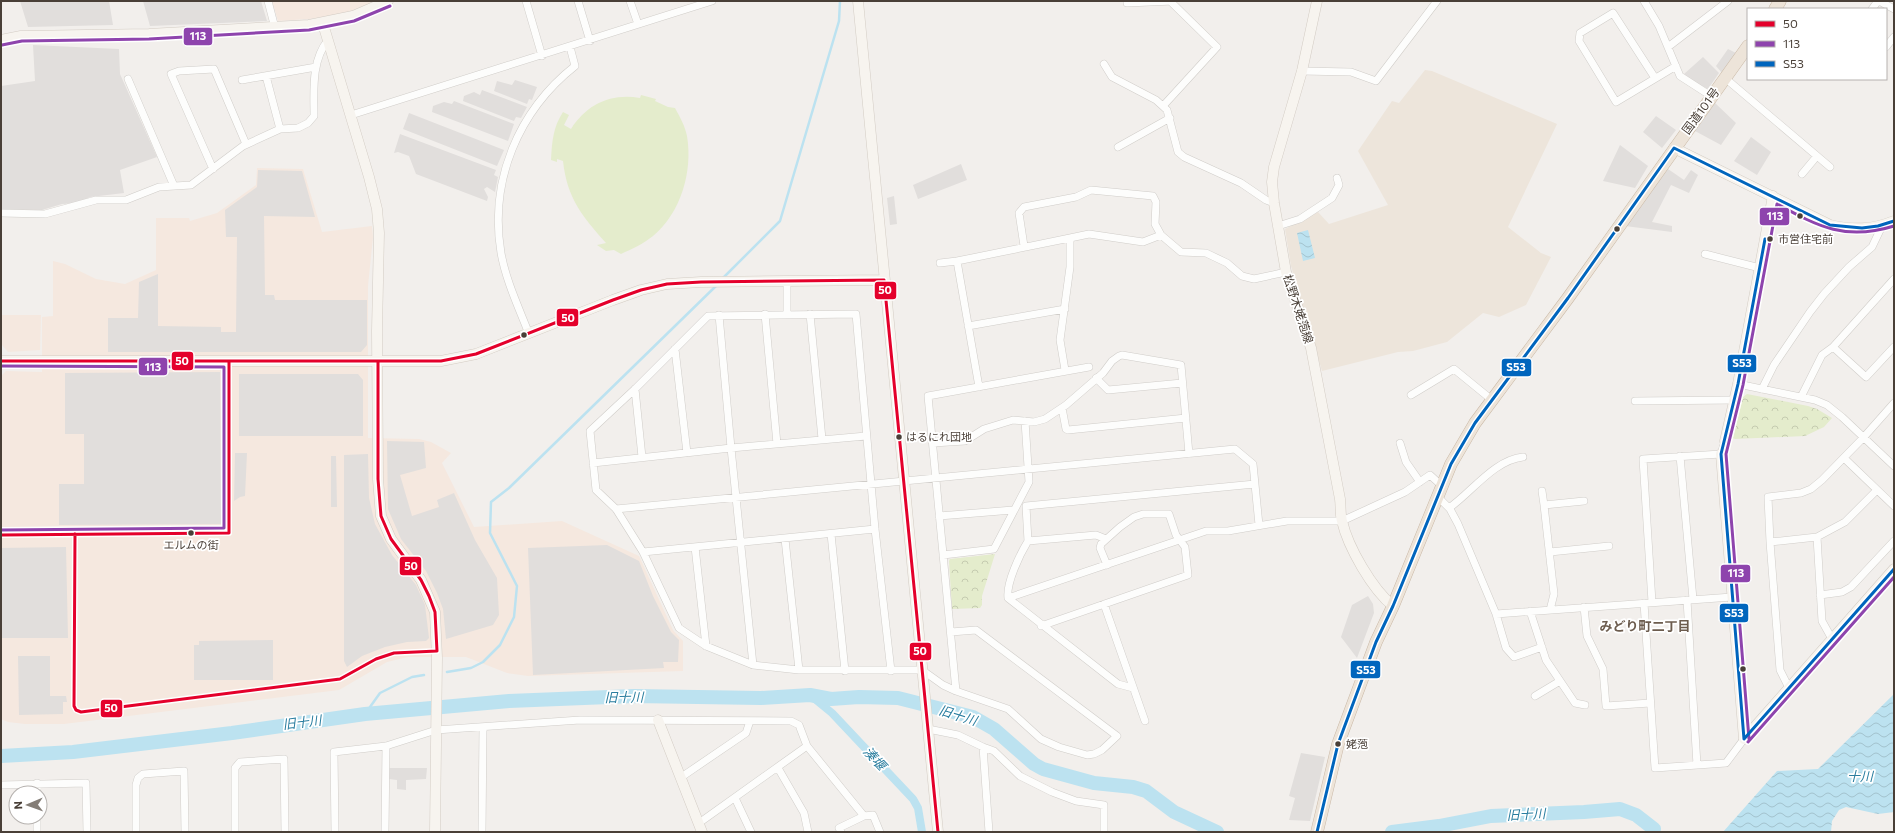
<svg xmlns="http://www.w3.org/2000/svg" width="1895" height="833" font-family="Commissioner,'Noto Sans JP',sans-serif">
  <style>
    .commercial { fill: #f5e8df }
    .education { fill: #ede5db }
    .park { fill: url(#park-crowns) }
    .pitch { fill: #e4eccc }
    .parking { fill: #e1dedc }
    .water { fill: url(#water-waves) }
    .lines { fill: none; stroke-linecap: round; stroke-linejoin: round }
    .stream { stroke: #bce2f0; stroke-width: 2.5 }
    .canal { stroke: #bce2f0; stroke-width: 8 }
    .river { stroke: #bce2f0; stroke-width: 14 }
    .street-casing { stroke: #d0cdc9; stroke-width: 8 }
    .secondary-casing { stroke: #d3ccc4; stroke-width: 11 }
    .highway-casing { stroke: #cab9a7; stroke-width: 13 }
    .street { stroke: #fdfdfc; stroke-width: 7 }
    .secondary { stroke: #f7f4ef; stroke-width: 10 }
    .highway { stroke: #ede4d9; stroke-width: 12 }
    .bus-1-casing { stroke: #fff; stroke-width: 6 }
    .bus-2-casing { stroke: #fff; stroke-width: 6 }
    .bus-3-casing { stroke: #fff; stroke-width: 6 }
    .bus-1 { stroke: #e4002b; stroke-width: 3 }
    .bus-2 { stroke: #8e44ad; stroke-width: 3 }
    .bus-3 { stroke: #0065bd; stroke-width: 3 }
    .bus-dot { fill: #493f37; stroke: #fff; stroke-width: 1.5 }
    .labels { text-anchor: middle; stroke-width: 3.5; stroke-linejoin: round; paint-order: stroke }
    .bus-label { font-size: 11px; fill: #493f37; stroke: #fff; text-anchor: start }
    .street-label { font-size: 12px; fill: #493f37; stroke: #fff }
    .neighbourhood-label { font-size: 13px; font-weight: bold; fill: #6c5c4e; stroke: #fff }
    .water-label { font-size: 13px; font-style: italic; fill: #297d9f; stroke: #fff }
    .line-badge { stroke: #fff; stroke-width: 1.5 }
    .badge-label { font-size: 11px; text-anchor: middle; font-weight: bold; fill: #fff }
  </style>
  <defs>
    <pattern id="park-crowns" width="20" height="18" patternUnits="userSpaceOnUse"><rect width="20" height="18" fill="#e4eccc"/><path d="M2 6a3 3 0 1 1 6 0M12 15a3 3 0 1 1 6 0" fill="none" stroke="#c5cbb0"/></pattern>
    <pattern id="water-waves" width="16" height="10" patternUnits="userSpaceOnUse"><rect width="16" height="10" fill="#bce2f0"/><path d="M0 5q4-4 8 0t8 0" fill="none" stroke="#a3c3ce"/></pattern>
  </defs>
  <rect width="100%" height="100%" fill="#f2efec"/>
  <!-- commercial -->
  <path class="commercial" d="M272 1H375L346 13 309 19 278 21Z
    M257 168 303 169 322 232 372 226 373 237 368 286V438L419 439 431 442 451 453 442 463 474 527 562 521 639 556 673 630 683 641V671L528 676 507 673 466 657H408L387 662 339 690 64 724H25L8 722 1 719V376L6 371 42 372V317L53 316V261L65 264 96 279 125 284 156 270V218H189L190 221 217 213 256 185Z
    M2 315H41L40 350 8 352 2 345Z"/>
  <!-- education -->
  <path class="education" d="M1425 70 1432 71 1557 124 1508 227 1541 253 1551 257 1526 305 1499 317 1483 313 1447 342 1413 351 1398 352 1322 371 1291 266 1285 229 1318 212 1329 224 1388 205 1358 151 1392 101 1399 103Z"/>
  <!-- park -->
  <path class="park" d="M1747 394 1808 406 1817 409 1832 418 1824 427 1805 436 1735 439 1733 438 1743 397Z
    M995 554 982 596V605L980 608 952 609 949 561 950 559Z"/>
  <!-- pitch -->
  <path class="pitch" d="M641 95 656 99 655 101 668 107 675 108C680 117 685 126 687 136 693 171 681 213 653 236 643 244 632 249 621 254L614 250 606 251 597 245 606 243C582 216 567 198 563 161L557 159V162L551 160C552 142 553 127 563 112L569 115 564 125 571 129C587 104 611 93 640 98Z"/>
  <!-- parking -->
  <path class="parking" d="M20 1H109L113 25 28 27Z
    M143 1H261L267 21 150 26Z
    M33 45 119 49 120 74 157 157 120 170 124 193 90 197 78 203 62 204 42 210 1 209V86L35 81Z
    M1728 49 1736 53 1722 73 1716 66Z
    M1703 57 1719 73 1708 89 1696 83 1684 74Z
    M515 80 537 87 532 100 529 99 527 104 494 91 497 81 512 85Z
    M482 90 527 107 521 118 516 117 514 121 463 101 464 96 474 92 480 95Z
    M454 101 514 124 508 141 432 112 433 106 444 102 452 104Z
    M1715 103 1736 123 1721 145 1695 131Z
    M409 113 504 150 497 166 403 129Z
    M1656 116 1676 130 1662 148 1643 132Z
    M400 134 496 170 494 175 498 177 495 192 487 187 484 189 488 197 487 201 416 174 409 156 398 152 394 153Z
    M1751 137 1771 152 1757 175 1734 161Z
    M1620 145 1648 166 1635 188 1603 181Z
    M961 164 967 180 918 199 913 185Z
    M1668 169 1684 180 1691 170 1698 175 1689 193 1671 185 1652 222 1672 226V232L1625 226Z
    M258 170 302 171 315 217 264 216 265 295H274L275 300H367V345L361 352H108V318H138L139 282 158 274V326L221 327V332H236L237 237H226L225 210 257 187Z
    M894 196 897 224 890 225 887 198Z
    M220 372 221 524 59 525V484H84V434H65V373Z
    M239 374H358L363 380V436H239Z
    M387 441 424 442 426 468 400 475 412 516 439 507 437 500 454 493 475 540 497 578 499 615 493 625 446 639 443 609 437 593 426 571 401 539 388 509Z
    M235 453H247L245 496 240 497 234 501Z
    M368 454 369 498 375 524 392 555 416 585 425 605 429 638 426 641 407 642 385 647 362 656 347 667 344 661V455Z
    M331 456H336L337 507H331Z
    M607 545 639 561 653 596 671 632 679 640 678 662H663L664 668 533 675 528 548Z
    M66 547 68 638H1V548Z
    M1368 596 1373 604 1374 613 1357 658 1341 637 1352 605Z
    M273 640V680H194V645H199V641Z
    M18 656H50V696H66L67 702H63V714L19 715Z
    M1301 753 1325 757 1310 821 1289 820 1295 798 1289 796Z
    M389 768H427L426 779 406 780V790L397 789V780L389 779Z"/>
  <!-- water -->
  <path class="water" d="M1308 230 1315 258 1303 261 1297 233Z
    M1894 694V812L1878 814 1846 807 1839 810 1832 821 1831 832H1723L1777 771 1818 769Z"/>
  <g class="lines">
    <!-- stream -->
    <path class="stream" d="M723 278 780 221 839 21 840 1
      M447 672 471 668 483 662 500 645 514 617 517 586 490 533 491 502 509 488 717 285
      M365 714 380 693 412 677 424 675"/>
    <!-- canal -->
    <path class="canal" d="M810 695 832 713 913 799 918 808 922 832"/>
    <!-- river -->
    <path class="river" d="M1 756 73 752 232 733 365 714 509 701 634 696 761 698 810 695 831 699 859 697 898 698 973 717 994 729 1034 764 1043 769 1094 783 1133 787 1146 791 1174 812 1217 832
      M1392 832 1439 826 1491 816 1584 812 1620 809 1636 815 1654 829"/>
    <!-- street casing -->
    <g class="street-casing">
      <path id="street" d="M268 1 275 28
        M526 1 542 56
        M578 1 590 41
        M630 1 638 24
        M1127 1V3L1173 1
        M1644 1 1659 26 1680 76 1711 96
        M1879 1 1894 9
        M1872 9 1878 1
        M1668 47 1728 1
        M1886 47 1894 37
        M1104 64 1112 77 1156 100 1167 110 1178 152 1184 157 1241 183 1266 200 1274 203
        M1302 71 1351 72 1376 81 1437 1
        M266 76 280 129
        M1655 78 1613 13 1580 33 1579 41 1616 102 1676 66
        M1725 78 1830 167
        M128 79 174 186
        M242 80 316 67
        M1163 106 1217 47 1170 1
        M351 115 712 1
        M1118 147 1170 118
        M213 169 171 74 179 71 214 69 246 144
        M1802 174 1817 156
        M1 213 45 214 96 200H126L159 187 191 185 243 146 280 129 298 128 308 123 314 116C314 91 311 61 328 40
        M1278 226 1300 219 1332 198 1339 185 1337 178
        M1070 238 1089 234 1143 242 1161 235 1181 252 1206 253 1227 263 1242 276 1254 279 1286 272
        M1024 246 1019 213 1024 207 1076 197 1091 190 1153 196 1156 202 1155 224 1161 235
        M1705 254 1760 268
        M940 263 957 261
        M765 314 777 444
        M787 314V282
        M810 314 822 439
        M719 315 731 448 753 665
        M968 326 1065 309
        M529 334C519 308 506 281 501 253 489 181 518 111 575 66L570 47
        M1833 347 1866 377 1894 347
        M675 349 687 453
        M1096 378 1108 390 1182 383
        M1738 384 1815 400 1827 405 1842 417 1894 466
        M979 387 957 261 1070 238V267L1060 340 1065 370
        M635 389 642 457
        M1762 389 1774 365 1810 312 1824 294 1849 267 1872 247 1882 226
        M1411 395 1454 369 1492 400
        M1801 397 1822 355 1833 347 1894 279
        M1635 401 1735 400
        M1062 408 1066 429 1068 430 1186 418
        M933 443 965 441 984 429 1013 420 1034 422 1045 419 1066 405 1103 373 1112 361 1119 356 1122 355 1181 365 1189 454
        M1400 443 1406 462 1420 482
        M1680 456 1693 599
        M1844 458 1894 506
        M593 463 731 448 866 436
        M1542 491 1544 505
        M1437 496 1450 509 1458 524 1496 614 1732 597
        M1449 508C1472 492 1494 460 1523 457
        M616 509 1235 449 1253 464 1259 525
        M939 516 1013 510
        M831 534 845 671
        M1817 537 1822 621 1832 639
        M785 539 799 670
        M1106 539 1096 535 1028 541C1020 554 1006 583 1008 598L1118 684 1133 688
        M1028 541 1026 506 1255 484
        M1770 542 1817 537 1845 522 1877 490
        M695 547 706 646
        M643 552 875 529
        M1550 552 1609 546
        M943 555 994 549 1029 482 1025 421
        M1820 595 1842 592 1851 587 1894 541
        M1008 598 1206 531H1228L1287 521H1342L1405 492 1430 475 1442 486
        M1687 600 1697 765
        M1652 602 1643 459 1721 454 1725 441
        M1644 603 1655 768 1726 763 1744 739
        M1104 604 1145 721
        M1584 607 1587 636 1603 669 1606 706 1650 703
        M1550 610 1554 594 1544 505 1584 501
        M1530 611 1546 660 1575 703 1585 705
        M1496 614 1506 648 1514 657 1542 647
        M1041 626 1188 575 1185 547 1176 535 1169 514H1143L1134 517 1120 527 1101 544 1100 548 1107 565
        M891 671 875 529 856 314 708 316 635 389 590 431 596 490 616 509 643 552 679 628 706 646 753 665 799 670H922L943 685 956 691 1008 709 1041 739 1059 747 1087 755 1094 754 1102 750 1117 736 976 630 951 632
        M1788 686 1780 670 1770 542 1768 497 1801 493 1811 489 1822 480 1863 438 1894 403
        M956 691 928 396 1089 367
        M1535 696 1560 681
        M928 729 958 735 983 747
        M778 768 804 813 808 832
        M680 778 746 733 750 721
        M1 785 86 783 87 832
        M37 793V783
        M735 798 751 832
        M699 823 807 746
        M37 832V817
        M136 832V785L138 778 143 774 184 771 185 832
        M235 832V768L240 762 284 759 285 832
        M335 832 334 752 386 746 436 730 580 720 791 721 799 725 807 746 864 816
        M385 832 386 746
        M482 832 483 727
        M841 832 839 828 864 816 873 815 880 832
        M989 832 983 747 994 751 1020 776 1052 792 1076 801 1104 805V832"/>
    </g>
    <!-- secondary casing -->
    <g class="secondary-casing">
      <path id="secondary" d="M858 1 938 832
        M1317 1 1302 71 1274 167 1272 182 1274 203 1286 272 1311 348 1340 499C1341 506 1340 514 1342 521 1348 547 1372 589 1393 606
        M323 24 369 177 377 209 379 233 377 331 378 479 381 516 391 539 421 580 435 612 437 658 435 832
        M1 40 21 36 149 34 309 25 353 16 388 1
        M1674 148 1830 225C1853 230 1872 230 1894 221
        M1 361H441L476 354 613 300 641 290 667 284 701 282 884 280
        M1725 441 1738 384 1773 196
        M1721 454 1744 739
        M658 720 702 832
        M1744 739 1894 569"/>
    </g>
    <!-- highway casing -->
    <g class="highway-casing">
      <path id="highway" d="M1775 9 1780 1
        M1317 832 1338 744 1376 642 1393 606 1451 464 1475 423 1568 298 1748 46"/>
    </g>
    <!-- street -->
    <use href="#street" class="street"/>
    <!-- secondary -->
    <use href="#secondary" class="secondary"/>
    <!-- highway -->
    <use href="#highway" class="highway"/>
    <!-- bus-1 casing -->
    <g class="bus-1-casing">
      <path id="bus-1" d="M1 361H441L476 354 613 300 641 290 667 284 701 282 884 280 938 832
        M75 534 74 706 76 710 81 712 340 679 376 659 394 653 437 651 435 612 429 596 421 580 391 539 381 516 378 479V362
        M1 535 229 533V362"/>
    </g>
    <!-- bus-2 casing -->
    <g class="bus-2-casing">
      <path id="bus-2" d="M2 45 22 41 149 39 309 30 354 21 390 6
        M1 366 224 367V528L1 530
        M1749 739 1726 454 1743 385 1777 204C1819 227 1846 241 1894 226
        M1748 742 1894 577"/>
    </g>
    <!-- bus-3 casing -->
    <g class="bus-3-casing">
      <path id="bus-3" d="M1744 739 1721 454 1738 384 1765 239
        M1744 739 1894 569
        M1317 832 1338 744 1376 642 1393 606 1451 464 1475 423 1568 298 1674 148 1830 225 1862 228 1878 226 1894 221"/>
    </g>
    <!-- bus-1 -->
    <use href="#bus-1" class="bus-1"/>
    <!-- bus-2 -->
    <use href="#bus-2" class="bus-2"/>
    <!-- bus-3 -->
    <use href="#bus-3" class="bus-3"/>
  </g>
  <!-- markers -->
  <g class="bus-dot">
    <circle cx="1800" cy="216" r="3.5"/>
    <circle cx="1617" cy="229" r="3.5"/>
    <circle cx="1770" cy="239" r="3.5"/>
    <circle cx="524" cy="335" r="3.5"/>
    <circle cx="899" cy="437" r="3.5"/>
    <circle cx="191" cy="533" r="3.5"/>
    <circle cx="1743" cy="669" r="3.5"/>
    <circle cx="1338" cy="744" r="3.5"/>
  </g>
  <g class="labels">
    <!-- bus labels -->
    <g class="bus-label">
      <text x="1778" y="243">市営住宅前</text>
      <text x="906" y="441">はるにれ団地</text>
      <text x="191" y="549" text-anchor="middle">エルムの街</text>
      <text x="1346" y="748">姥萢</text>
    </g>
    <!-- street labels -->
    <g class="street-label">
      <text transform="translate(1701 111) rotate(-54)" y="4">国道101号</text>
      <text transform="translate(1298 309) rotate(72)" y="4">松野木姥萢線</text>
    </g>
    <!-- neighbourhood labels -->
    <g class="neighbourhood-label">
      <text x="1645" y="631">みどり町二丁目</text>
    </g>
    <!-- water labels -->
    <g class="water-label">
      <text transform="translate(624 697) rotate(-1)" y="5">旧十川</text>
      <text transform="translate(958 715) rotate(17)" y="5">旧十川</text>
      <text transform="translate(302 722) rotate(-7)" y="5">旧十川</text>
      <text transform="translate(875 758) rotate(47)" y="5">湊堰</text>
      <text x="1860" y="781">十川</text>
      <text transform="translate(1526 814) rotate(-3)" y="5">旧十川</text>
    </g>
  </g>
  <g class="line-badge">
    <rect x="183" y="27" width="30" height="19" rx="4" fill="#8e44ad"/>
    <rect x="1759" y="207" width="31" height="19" rx="4" fill="#8e44ad"/>
    <rect x="874" y="281" width="23" height="19" rx="4" fill="#e4002b"/>
    <rect x="556" y="308" width="23" height="19" rx="4" fill="#e4002b"/>
    <rect x="171" y="351" width="23" height="20" rx="4" fill="#e4002b"/>
    <rect x="1727" y="354" width="30" height="19" rx="4" fill="#0065bd"/>
    <rect x="138" y="357" width="30" height="19" rx="4" fill="#8e44ad"/>
    <rect x="1501" y="358" width="31" height="19" rx="4" fill="#0065bd"/>
    <rect x="399" y="556" width="23" height="20" rx="4" fill="#e4002b"/>
    <rect x="1720" y="564" width="31" height="19" rx="4" fill="#8e44ad"/>
    <rect x="1719" y="603" width="30" height="20" rx="4" fill="#0065bd"/>
    <rect x="909" y="642" width="23" height="19" rx="4" fill="#e4002b"/>
    <rect x="1350" y="660" width="31" height="19" rx="4" fill="#0065bd"/>
    <rect x="100" y="699" width="23" height="19" rx="4" fill="#e4002b"/>
  </g>
  <g class="badge-label">
    <text x="198" y="40">113</text>
    <text x="1775" y="220">113</text>
    <text x="885" y="294">50</text>
    <text x="568" y="322">50</text>
    <text x="182" y="365">50</text>
    <text x="1742" y="367">S53</text>
    <text x="153" y="371">113</text>
    <text x="1516" y="371">S53</text>
    <text x="411" y="570">50</text>
    <text x="1736" y="577">113</text>
    <text x="1734" y="617">S53</text>
    <text x="920" y="655">50</text>
    <text x="1366" y="674">S53</text>
    <text x="111" y="712">50</text>
  </g>
  <!-- border -->
  <rect width="1895" height="833" fill="none" stroke="#493f37" stroke-width="4"/>
  <!-- legend -->
  <rect x="1747" y="8" width="140" height="72" fill="#ffffff" stroke="#b6b2af"/>
  <rect x="1755" y="21" width="20" height="6" fill="#e4002b" stroke="#b6b2af"/>
  <text x="1783" y="28" font-size="12" fill="#493f37">50</text>
  <rect x="1755" y="41" width="20" height="6" fill="#8e44ad" stroke="#b6b2af"/>
  <text x="1783" y="48" font-size="12" fill="#493f37">113</text>
  <rect x="1755" y="61" width="20" height="6" fill="#0065bd" stroke="#b6b2af"/>
  <text x="1783" y="68" font-size="12" fill="#493f37">S53</text>
  <!-- north arrow -->
  <g transform="translate(28 805) rotate(268)"><circle r="19" fill="#ffffff" stroke="#b6b2af"/>
  <path d="M0-3L7 15L0 10L-7 15Z" fill="#847d76"/>
  <text y="-6" font-size="11" font-weight="bold" text-anchor="middle" fill="#493f37">N</text>
  </g>
</svg>
